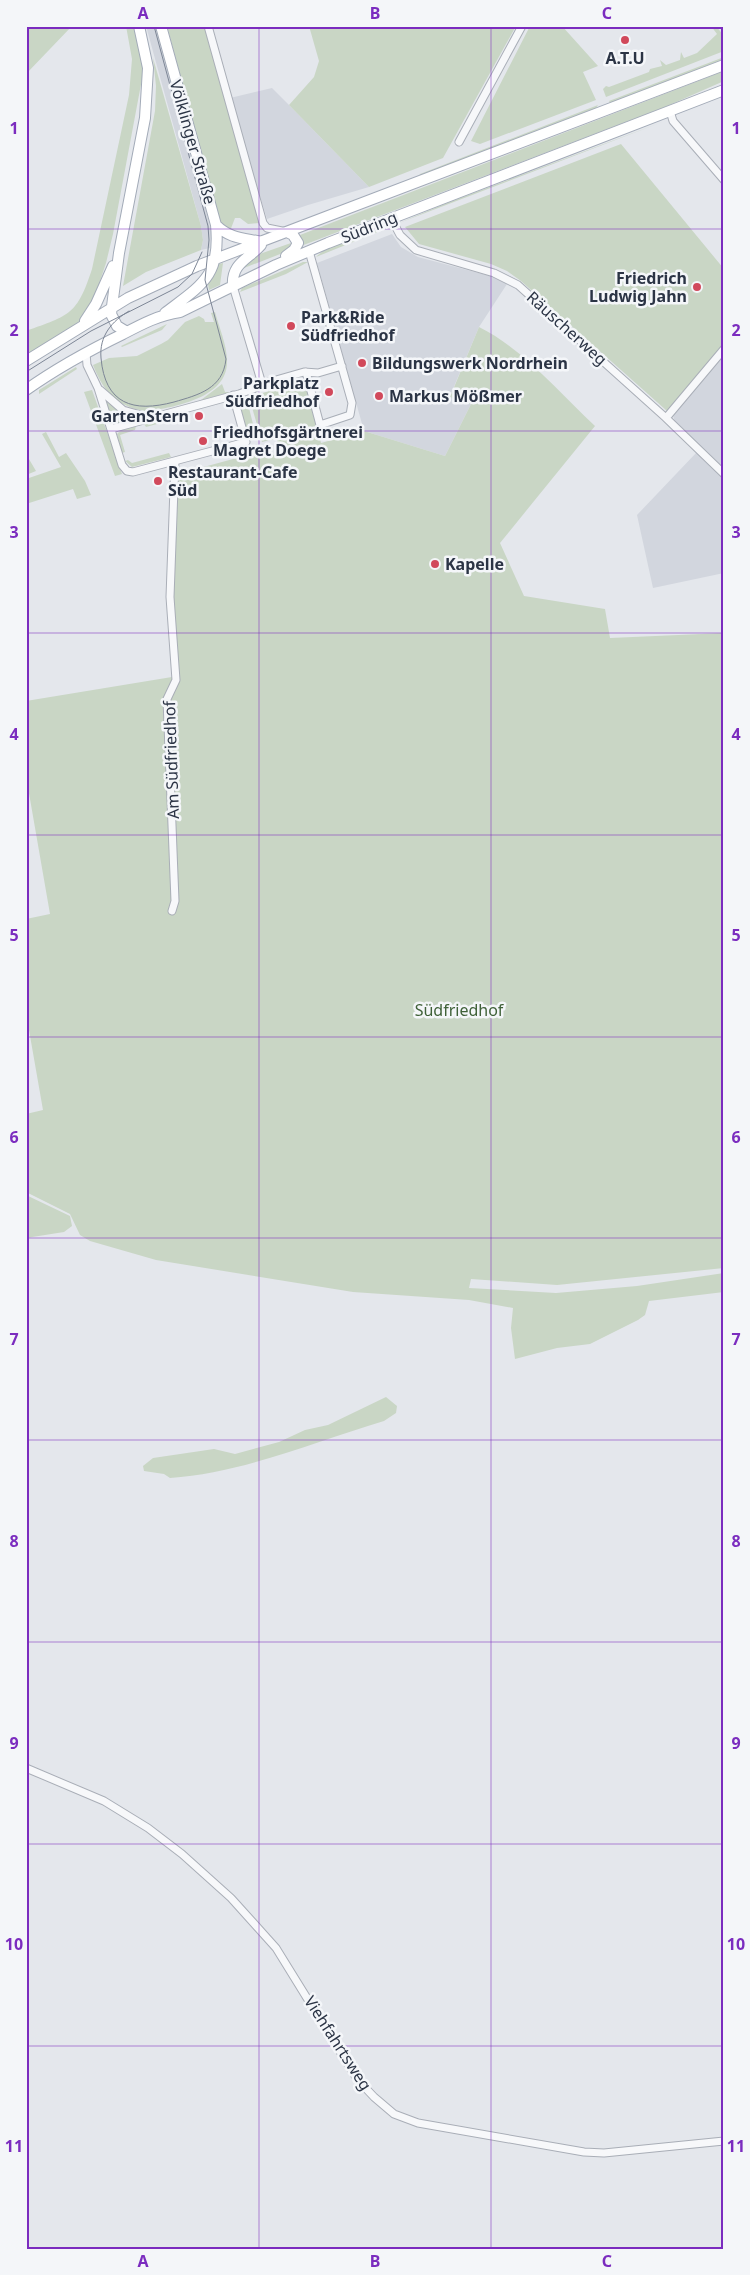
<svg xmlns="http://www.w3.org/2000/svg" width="750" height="2275" font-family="'Noto Sans',sans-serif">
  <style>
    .built { fill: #d2d6de }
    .green { fill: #c9d6c5 }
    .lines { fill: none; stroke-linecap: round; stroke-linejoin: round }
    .minor-casing { stroke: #a9aeb7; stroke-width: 9 }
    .primary-casing { stroke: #a3abb8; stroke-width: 12 }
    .minor { stroke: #f7f8fa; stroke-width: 7 }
    .primary { stroke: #fff; stroke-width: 10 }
    .tram { stroke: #7d8696; stroke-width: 1 }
    .grid { fill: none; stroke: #7b2cbf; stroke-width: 1; stroke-opacity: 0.55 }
    .poi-dot { fill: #d1495b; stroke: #f4f6f9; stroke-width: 2 }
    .labels { text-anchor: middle; stroke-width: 5; stroke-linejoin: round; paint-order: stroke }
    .poi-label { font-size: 16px; font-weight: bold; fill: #2b3445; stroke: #f4f6f9; text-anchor: start }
    .street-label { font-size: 16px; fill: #2b3445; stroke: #f4f6f9 }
    .park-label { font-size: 16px; fill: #3f6138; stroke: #f4f6f9 }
    .neatline { fill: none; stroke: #7b2cbf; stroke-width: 2 }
    .grid-label { font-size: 16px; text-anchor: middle; font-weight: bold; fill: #7b2cbf }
  </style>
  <rect width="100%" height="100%" fill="#e4e7ec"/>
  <!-- built -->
  <path class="built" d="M146 26H155L207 215 211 232 210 248 201 250 203 240 201 226Z
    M272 88 289 105 369 187 308 205 267 219 230 98Z
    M392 234 401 247 418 257 490 276 507 284 479 327 450 396 471 404 445 456 364 431 317 263Z
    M724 354V573L653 588 637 515 696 453 698 444 675 423 673 415Z"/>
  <!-- green -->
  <path class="green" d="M28 26H72L26 74V28Z
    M126 26H135L142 57V79L113 234 106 263 94 299 84 317 74 326 26 356V331C70 315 77 315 92 269L129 95 132 59Z
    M167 26H204L259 223 248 224 240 218H235L230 231 224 227 218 216Z
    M309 26H516L443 158 369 187 289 105 314 77 319 61Z
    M530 26H562L598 66 583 72 596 100 480 144 471 141Z
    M711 26H716L724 36V51L606 97 603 89 606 86 609 87 649 72 650 69 662 66 660 60 666 65 680 60 681 52 684 58 697 53 717 34Z
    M724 57V59L610 103 609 101Z
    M153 58 201 226 203 240 201 250 146 272 123 286 155 111 156 86Z
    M724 71V81L665 107 301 246 300 235Z
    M598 105 596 108 419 176 420 174Z
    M665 121 631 134 399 223 447 203Z
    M621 144 724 269V347L671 410 667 411 521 281 507 271 491 264 419 244 405 227Z
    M387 226 390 227 316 257C328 244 369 231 387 226Z
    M291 243 288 251 244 268 239 274V270L254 256Z
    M303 262H308L286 274 240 292 242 288Z
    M223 263 220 285 209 290 208 284 219 264Z
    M215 312C219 327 227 345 227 361 228 397 178 406 151 411V412C119 408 105 395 93 365L109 358 137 356 161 344 168 340 185 322 199 316 204 319 205 322H214L211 313Z
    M167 324 162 330 122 347 121 346Z
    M479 327C522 348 560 393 595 426L500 543 524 596 605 609 610 638 724 633V1268L557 1285 471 1279 469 1288 556 1293 637 1286 724 1273V1292L649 1301 645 1315 638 1320 590 1344 557 1348 515 1359 511 1328 513 1308 469 1300 353 1292 156 1260 90 1241 80 1235 70 1214 26 1192V1114L43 1110 26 1013V919L50 914 26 776V701L178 676 172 601 178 474 255 453 257 451 260 453 267 451 269 456 281 453 277 440 318 430 321 443 364 431 445 456 471 404 450 397Z
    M76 367 77 369 39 394V390Z
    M304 381 317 429 262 442 249 397Z
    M222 384 225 392H231L201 400Z
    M92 390 122 474 115 476 84 392Z
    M246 396 256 436 245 431 238 401Z
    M104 400 131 418V419L119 423 111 421Z
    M176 415 175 419 146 427 144 424Z
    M136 426 135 430 120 435 125 452 122 453 117 434 121 430Z
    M46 432 59 457 66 453 85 481 91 495 77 499 73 489 26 504V479L61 467 42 434Z
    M169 453 171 457 132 467 125 461 128 460 132 463Z
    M26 454 36 471 26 475Z
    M26 1195 70 1216 72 1226 64 1232 26 1238Z
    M386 1397 397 1406 396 1413 384 1421C314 1442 243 1473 170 1478L164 1474 144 1471 143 1466 153 1458 214 1449 235 1454 279 1442 305 1430 328 1425Z"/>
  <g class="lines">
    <!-- minor casing -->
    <g class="minor-casing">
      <path id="minor" d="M208 26 263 223 267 228 287 232
        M670 111 673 121 724 180
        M459 142 522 26
        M391 218 400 235 416 250 494 273 518 285 666 418 724 474
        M233 286 262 384
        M86 353 87 365 98 388 122 465 127 471 133 472 246 442 233 395
        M306 372 320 425 350 415 352 403 309 251
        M100 390 123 410 148 417
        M666 418 724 349
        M111 429 239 394 253 389 262 384 304 372 318 373 342 366
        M172 911 175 901 167 699 176 680 170 597 175 461
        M26 1768 104 1801 148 1828 182 1854 231 1898 276 1948 357 2079 374 2097 394 2114 418 2123 584 2152 604 2153 724 2141"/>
    </g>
    <!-- primary casing -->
    <g class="primary-casing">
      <path id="primary" d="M161 26 216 225C221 276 202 285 165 313
        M216 225C230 239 244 238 262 242
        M286 256 294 250 298 243 293 235 287 232
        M233 286C231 263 249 259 261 245
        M85 321 96 304 113 266
        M127 332 117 326 111 314 119 253 145 118 148 68 139 26
        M26 361 128 298 197 266 724 65
        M26 390C57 368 90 350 123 334 142 324 159 315 180 312L276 265 328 243 724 90"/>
    </g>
    <!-- minor -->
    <use href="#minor" class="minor"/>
    <!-- primary -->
    <use href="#primary" class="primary"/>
    <!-- tram -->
    <path class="tram" d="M129 311C112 321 99 336 101 358 105 404 133 413 174 402 198 395 223 389 226 359L205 280 209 240 208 226 154 26
      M26 372 91 331 178 287 192 274 202 252"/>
  </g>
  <!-- grid -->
  <path class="grid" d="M259 26V2249M491 26V2249M26 229H724M26 431H724M26 633H724M26 835H724M26 1037H724M26 1238H724M26 1440H724M26 1642H724M26 1844H724M26 2046H724"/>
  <!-- markers -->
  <g class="poi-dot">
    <circle cx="625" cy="40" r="5"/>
    <circle cx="697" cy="287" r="5"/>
    <circle cx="291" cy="326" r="5"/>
    <circle cx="362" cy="363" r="5"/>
    <circle cx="329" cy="392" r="5"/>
    <circle cx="379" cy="396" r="5"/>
    <circle cx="199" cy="416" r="5"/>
    <circle cx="203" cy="441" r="5"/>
    <circle cx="158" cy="481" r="5"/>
    <circle cx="435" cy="564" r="5"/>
  </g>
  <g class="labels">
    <!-- poi labels -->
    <g class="poi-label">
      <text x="625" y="64" text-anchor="middle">A.T.U</text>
      <text x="687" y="284" text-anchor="end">Friedrich<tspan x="687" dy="18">Ludwig Jahn</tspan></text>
      <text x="301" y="323">Park&amp;Ride<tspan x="301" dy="18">Südfriedhof</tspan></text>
      <text x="372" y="369">Bildungswerk Nordrhein</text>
      <text x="319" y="389" text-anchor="end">Parkplatz<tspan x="319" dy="18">Südfriedhof</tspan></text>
      <text x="389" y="402">Markus Mößmer</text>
      <text x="189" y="422" text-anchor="end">GartenStern</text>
      <text x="213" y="438">Friedhofsgärtnerei<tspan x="213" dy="18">Magret Doege</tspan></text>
      <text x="168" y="478">Restaurant-Cafe<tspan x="168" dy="18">Süd</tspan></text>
      <text x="445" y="570">Kapelle</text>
    </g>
    <!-- street labels -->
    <g class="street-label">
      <text transform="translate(193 142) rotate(74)" y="6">Völklinger Straße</text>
      <text transform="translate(369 227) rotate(-22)" y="6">Südring</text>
      <text transform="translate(567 328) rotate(42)" y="6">Räuscherweg</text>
      <text transform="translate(171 760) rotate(-92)" y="6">Am Südfriedhof</text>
      <text transform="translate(338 2043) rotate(57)" y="6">Viehfahrtsweg</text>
    </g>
    <!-- park labels -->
    <g class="park-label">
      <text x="459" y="1016">Südfriedhof</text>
    </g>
  </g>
  <!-- border -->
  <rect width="750" height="2275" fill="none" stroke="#f4f6f9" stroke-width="55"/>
  <rect x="28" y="28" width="694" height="2220" class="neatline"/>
  <g class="grid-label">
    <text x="143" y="19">A</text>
    <text x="375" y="19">B</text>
    <text x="607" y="19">C</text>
    <text x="14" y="134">1</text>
    <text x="736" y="134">1</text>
    <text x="14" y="336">2</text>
    <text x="736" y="336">2</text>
    <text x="14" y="538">3</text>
    <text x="736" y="538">3</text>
    <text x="14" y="740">4</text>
    <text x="736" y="740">4</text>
    <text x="14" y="941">5</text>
    <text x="736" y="941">5</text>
    <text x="14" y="1143">6</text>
    <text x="736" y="1143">6</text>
    <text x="14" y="1345">7</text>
    <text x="736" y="1345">7</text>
    <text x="14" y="1547">8</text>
    <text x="736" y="1547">8</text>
    <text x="14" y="1749">9</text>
    <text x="736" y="1749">9</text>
    <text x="14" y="1950">10</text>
    <text x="736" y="1950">10</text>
    <text x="14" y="2152">11</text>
    <text x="736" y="2152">11</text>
    <text x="143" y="2267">A</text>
    <text x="375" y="2267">B</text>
    <text x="607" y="2267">C</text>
  </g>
</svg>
